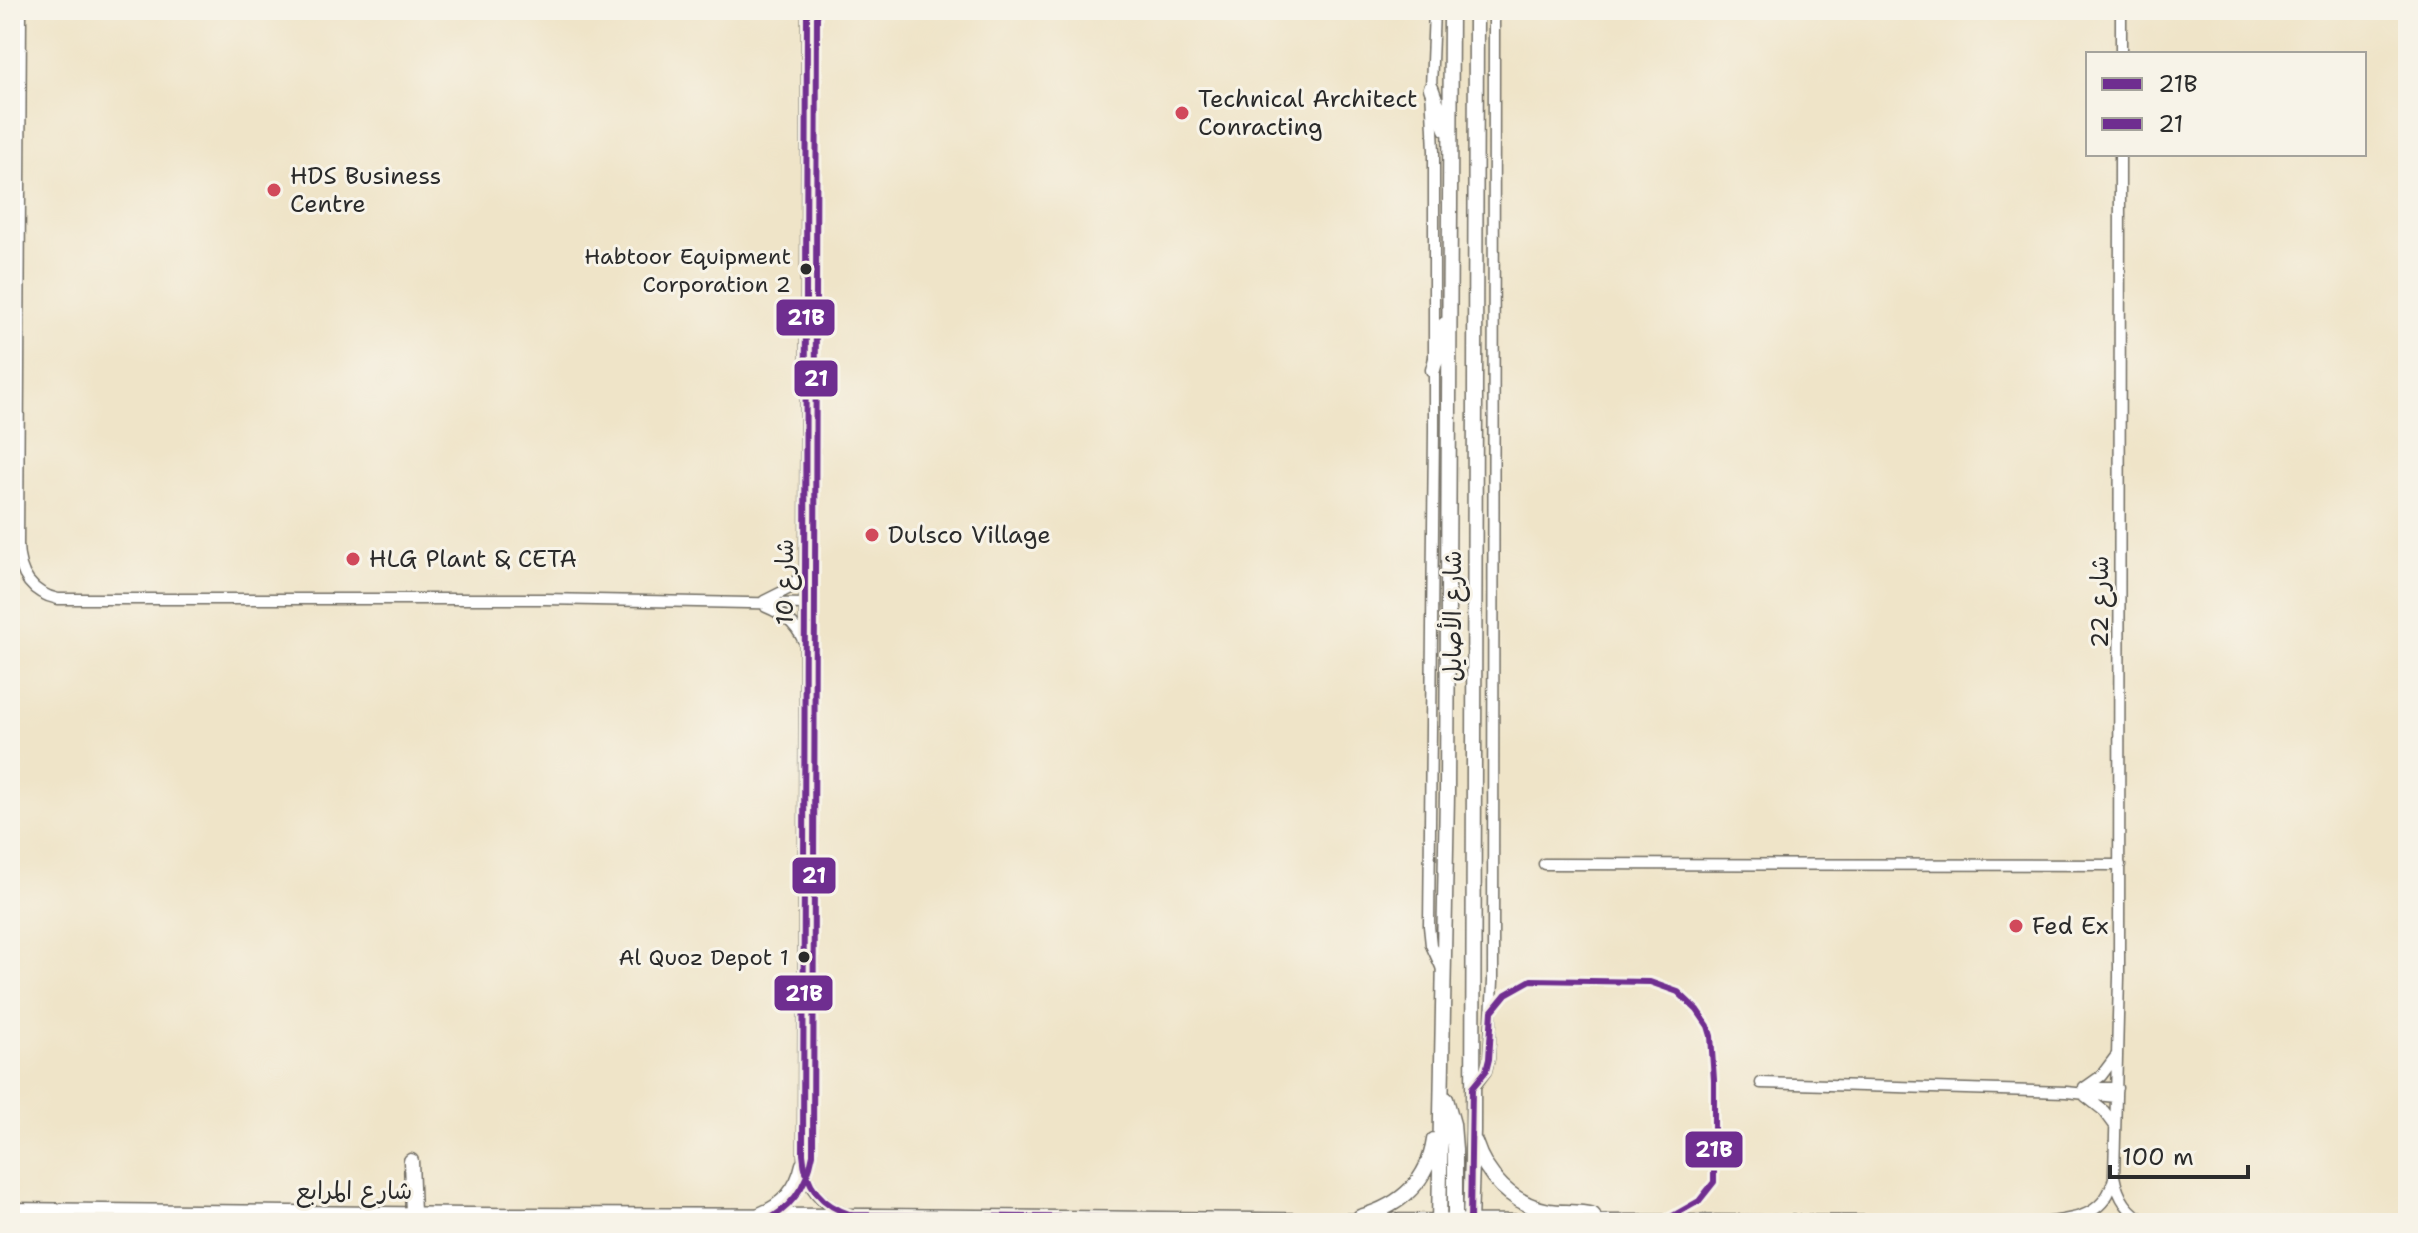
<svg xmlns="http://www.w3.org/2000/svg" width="2418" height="1233" font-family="'Shantell Sans','Playpen Sans Arabic',sans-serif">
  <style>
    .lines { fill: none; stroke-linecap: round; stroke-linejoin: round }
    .minor-casing { stroke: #706c62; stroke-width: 13 }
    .secondary-casing { stroke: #706c62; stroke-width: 17 }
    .minor { stroke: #fff; stroke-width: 10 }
    .secondary { stroke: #fff; stroke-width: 14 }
    .bus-1-casing { stroke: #f7f3e8; stroke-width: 12 }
    .bus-2-casing { stroke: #f7f3e8; stroke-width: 12 }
    .bus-1 { stroke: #6f2e90; stroke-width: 6 }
    .bus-2 { stroke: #6f2e90; stroke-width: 6 }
    .poi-dot { fill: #d1495b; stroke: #f7f3e8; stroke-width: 3 }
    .bus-dot { fill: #2b2b2b; stroke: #f7f3e8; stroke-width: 3 }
    .labels { text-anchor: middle; stroke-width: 6; stroke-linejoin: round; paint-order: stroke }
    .bus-label { font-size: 22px; fill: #2b2b2b; stroke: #f7f3e8; text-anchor: end }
    .poi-label { font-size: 24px; fill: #2b2b2b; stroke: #f7f3e8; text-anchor: start }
    .street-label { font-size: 24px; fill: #2b2b2b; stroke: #f7f3e8 }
    .line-badge { stroke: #f7f3e8; stroke-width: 3 }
    .badge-label { font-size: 22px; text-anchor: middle; font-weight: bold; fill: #fff }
  </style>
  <rect width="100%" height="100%" fill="#f7f3e8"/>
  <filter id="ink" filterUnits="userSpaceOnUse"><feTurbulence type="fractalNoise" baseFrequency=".0125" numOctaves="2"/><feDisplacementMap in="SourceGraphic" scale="16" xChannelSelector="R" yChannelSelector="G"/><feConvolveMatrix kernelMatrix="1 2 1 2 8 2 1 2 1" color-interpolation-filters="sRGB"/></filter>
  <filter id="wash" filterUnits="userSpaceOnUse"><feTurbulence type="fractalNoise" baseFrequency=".006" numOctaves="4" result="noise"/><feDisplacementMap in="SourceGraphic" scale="32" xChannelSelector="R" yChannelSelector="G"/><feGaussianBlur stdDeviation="1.8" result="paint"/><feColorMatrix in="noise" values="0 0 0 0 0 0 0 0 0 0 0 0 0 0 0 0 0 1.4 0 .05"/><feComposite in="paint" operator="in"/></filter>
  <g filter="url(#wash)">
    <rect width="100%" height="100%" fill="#efe4c8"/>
  </g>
  <g filter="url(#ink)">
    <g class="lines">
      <!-- minor casing -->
      <g class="minor-casing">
        <path id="minor" d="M21 10 18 546C19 573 30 593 58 599H545L805 604
          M807 10 803 1162C807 1188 822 1205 846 1214
          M1434 10 1431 88 1434 151V430L1429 926 1431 945 1442 969
          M2121 54V10
          M2120 154 2119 977 2114 1176C2118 1198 2128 1213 2148 1223
          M764 601 790 588 804 571
          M766 607C783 614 795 623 803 640
          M1544 864 2120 865
          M1761 1083 2066 1092 2116 1097
          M1474 1087 1486 1071 1489 1059 1493 981 1494 10
          M2084 1088 2101 1076 2116 1056
          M2084 1088H2117
          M2085 1096 2104 1111 2115 1126
          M759 1213C782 1204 796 1188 801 1164
          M2044 1223C2077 1218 2105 1216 2114 1178"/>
      </g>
      <!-- secondary casing -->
      <g class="secondary-casing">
        <path id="secondary" d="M1431 88 1446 129
          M1433 370 1445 324
          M1446 1099 1453 1124 1455 1149V1223
          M1475 1142C1486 1176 1512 1204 1549 1211 1564 1213 1578 1211 1593 1215
          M411 1161 413 1213 411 1223
          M10 1210 467 1215 875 1216 1344 1221 1897 1223
          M1360 1217C1400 1206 1428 1182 1434 1140
          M1439 1223 1447 794 1451 10
          M1470 1223 1473 1131 1476 10"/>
      </g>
      <!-- minor -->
      <use href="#minor" class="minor"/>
      <!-- secondary -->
      <use href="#secondary" class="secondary"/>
      <!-- bus-1 casing -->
      <g class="bus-1-casing">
        <path id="bus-1" d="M807 10 803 1154C805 1186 822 1206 852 1215L1470 1222
          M1531 980 1650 982 1678 992 1697 1010 1708 1026 1711 1036 1714 1080V1182L1699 1201 1662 1222H1470L1472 1088 1486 1071 1489 1059 1492 1011 1506 994Z"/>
      </g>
      <!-- bus-2 casing -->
      <g class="bus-2-casing">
        <path id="bus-2" d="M10 1220 381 1223
          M761 1223C791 1210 807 1186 813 1154L817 10"/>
      </g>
      <!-- bus-1 -->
      <use href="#bus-1" class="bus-1"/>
      <!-- bus-2 -->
      <use href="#bus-2" class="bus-2"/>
    </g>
  </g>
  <!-- markers -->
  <g class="poi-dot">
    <circle cx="1182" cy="113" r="8"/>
    <circle cx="274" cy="190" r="8"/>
    <circle cx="872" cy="535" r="8"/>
    <circle cx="353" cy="559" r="8"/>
    <circle cx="2016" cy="926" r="8"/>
  </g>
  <g class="bus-dot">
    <circle cx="806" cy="269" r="7"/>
    <circle cx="804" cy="957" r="7"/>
  </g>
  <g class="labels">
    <!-- bus labels -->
    <g class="bus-label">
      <text x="791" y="264">Habtoor Equipment<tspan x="791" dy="28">Corporation 2</tspan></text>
      <text x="789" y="965">Al Quoz Depot 1</text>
    </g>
    <!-- poi labels -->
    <g class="poi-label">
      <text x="1198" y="107">Technical Architect<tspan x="1198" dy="28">Conracting</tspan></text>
      <text x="290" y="184">HDS Business<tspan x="290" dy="28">Centre</tspan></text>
      <text x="888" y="543">Dulsco Village</text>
      <text x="369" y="567">HLG Plant &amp; CETA</text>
      <text x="2032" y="934">Fed Ex</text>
    </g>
    <!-- street labels -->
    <g class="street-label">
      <text transform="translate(785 582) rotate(-90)" y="8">شارع 10</text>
      <text transform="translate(2100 602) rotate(-90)" y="8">شارع 22</text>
      <text transform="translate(1453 616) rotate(-90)" y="8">شارع الأصايل</text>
      <text x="354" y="1199">شارع المرابع</text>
    </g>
  </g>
  <g class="line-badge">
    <rect x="775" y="298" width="61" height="39" rx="8" fill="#6f2e90"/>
    <rect x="793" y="359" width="46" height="39" rx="8" fill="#6f2e90"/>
    <rect x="791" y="856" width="46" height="39" rx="8" fill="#6f2e90"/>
    <rect x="773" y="974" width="61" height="38" rx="8" fill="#6f2e90"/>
    <rect x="1684" y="1130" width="60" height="39" rx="8" fill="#6f2e90"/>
  </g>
  <g class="badge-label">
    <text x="806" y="325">21B</text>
    <text x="816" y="386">21</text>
    <text x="814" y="883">21</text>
    <text x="804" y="1001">21B</text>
    <text x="1714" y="1157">21B</text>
  </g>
  <!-- margin -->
  <rect width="2418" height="1233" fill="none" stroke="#f7f3e8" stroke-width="40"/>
  <!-- legend -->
  <rect x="2086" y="52" width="280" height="104" fill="#f7f3e8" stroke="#a5a39c" stroke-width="2"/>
  <rect x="2102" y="78" width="40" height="12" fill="#6f2e90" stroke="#a5a39c" stroke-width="2"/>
  <text x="2158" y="92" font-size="24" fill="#2b2b2b">21B</text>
  <rect x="2102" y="118" width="40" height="12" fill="#6f2e90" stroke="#a5a39c" stroke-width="2"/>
  <text x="2158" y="132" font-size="24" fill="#2b2b2b">21</text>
  <!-- scale -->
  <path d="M2110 1165v12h138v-12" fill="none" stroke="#2b2b2b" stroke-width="4"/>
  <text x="2122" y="1165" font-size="24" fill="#2b2b2b" stroke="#f7f3e8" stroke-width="6" paint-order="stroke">100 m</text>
</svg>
